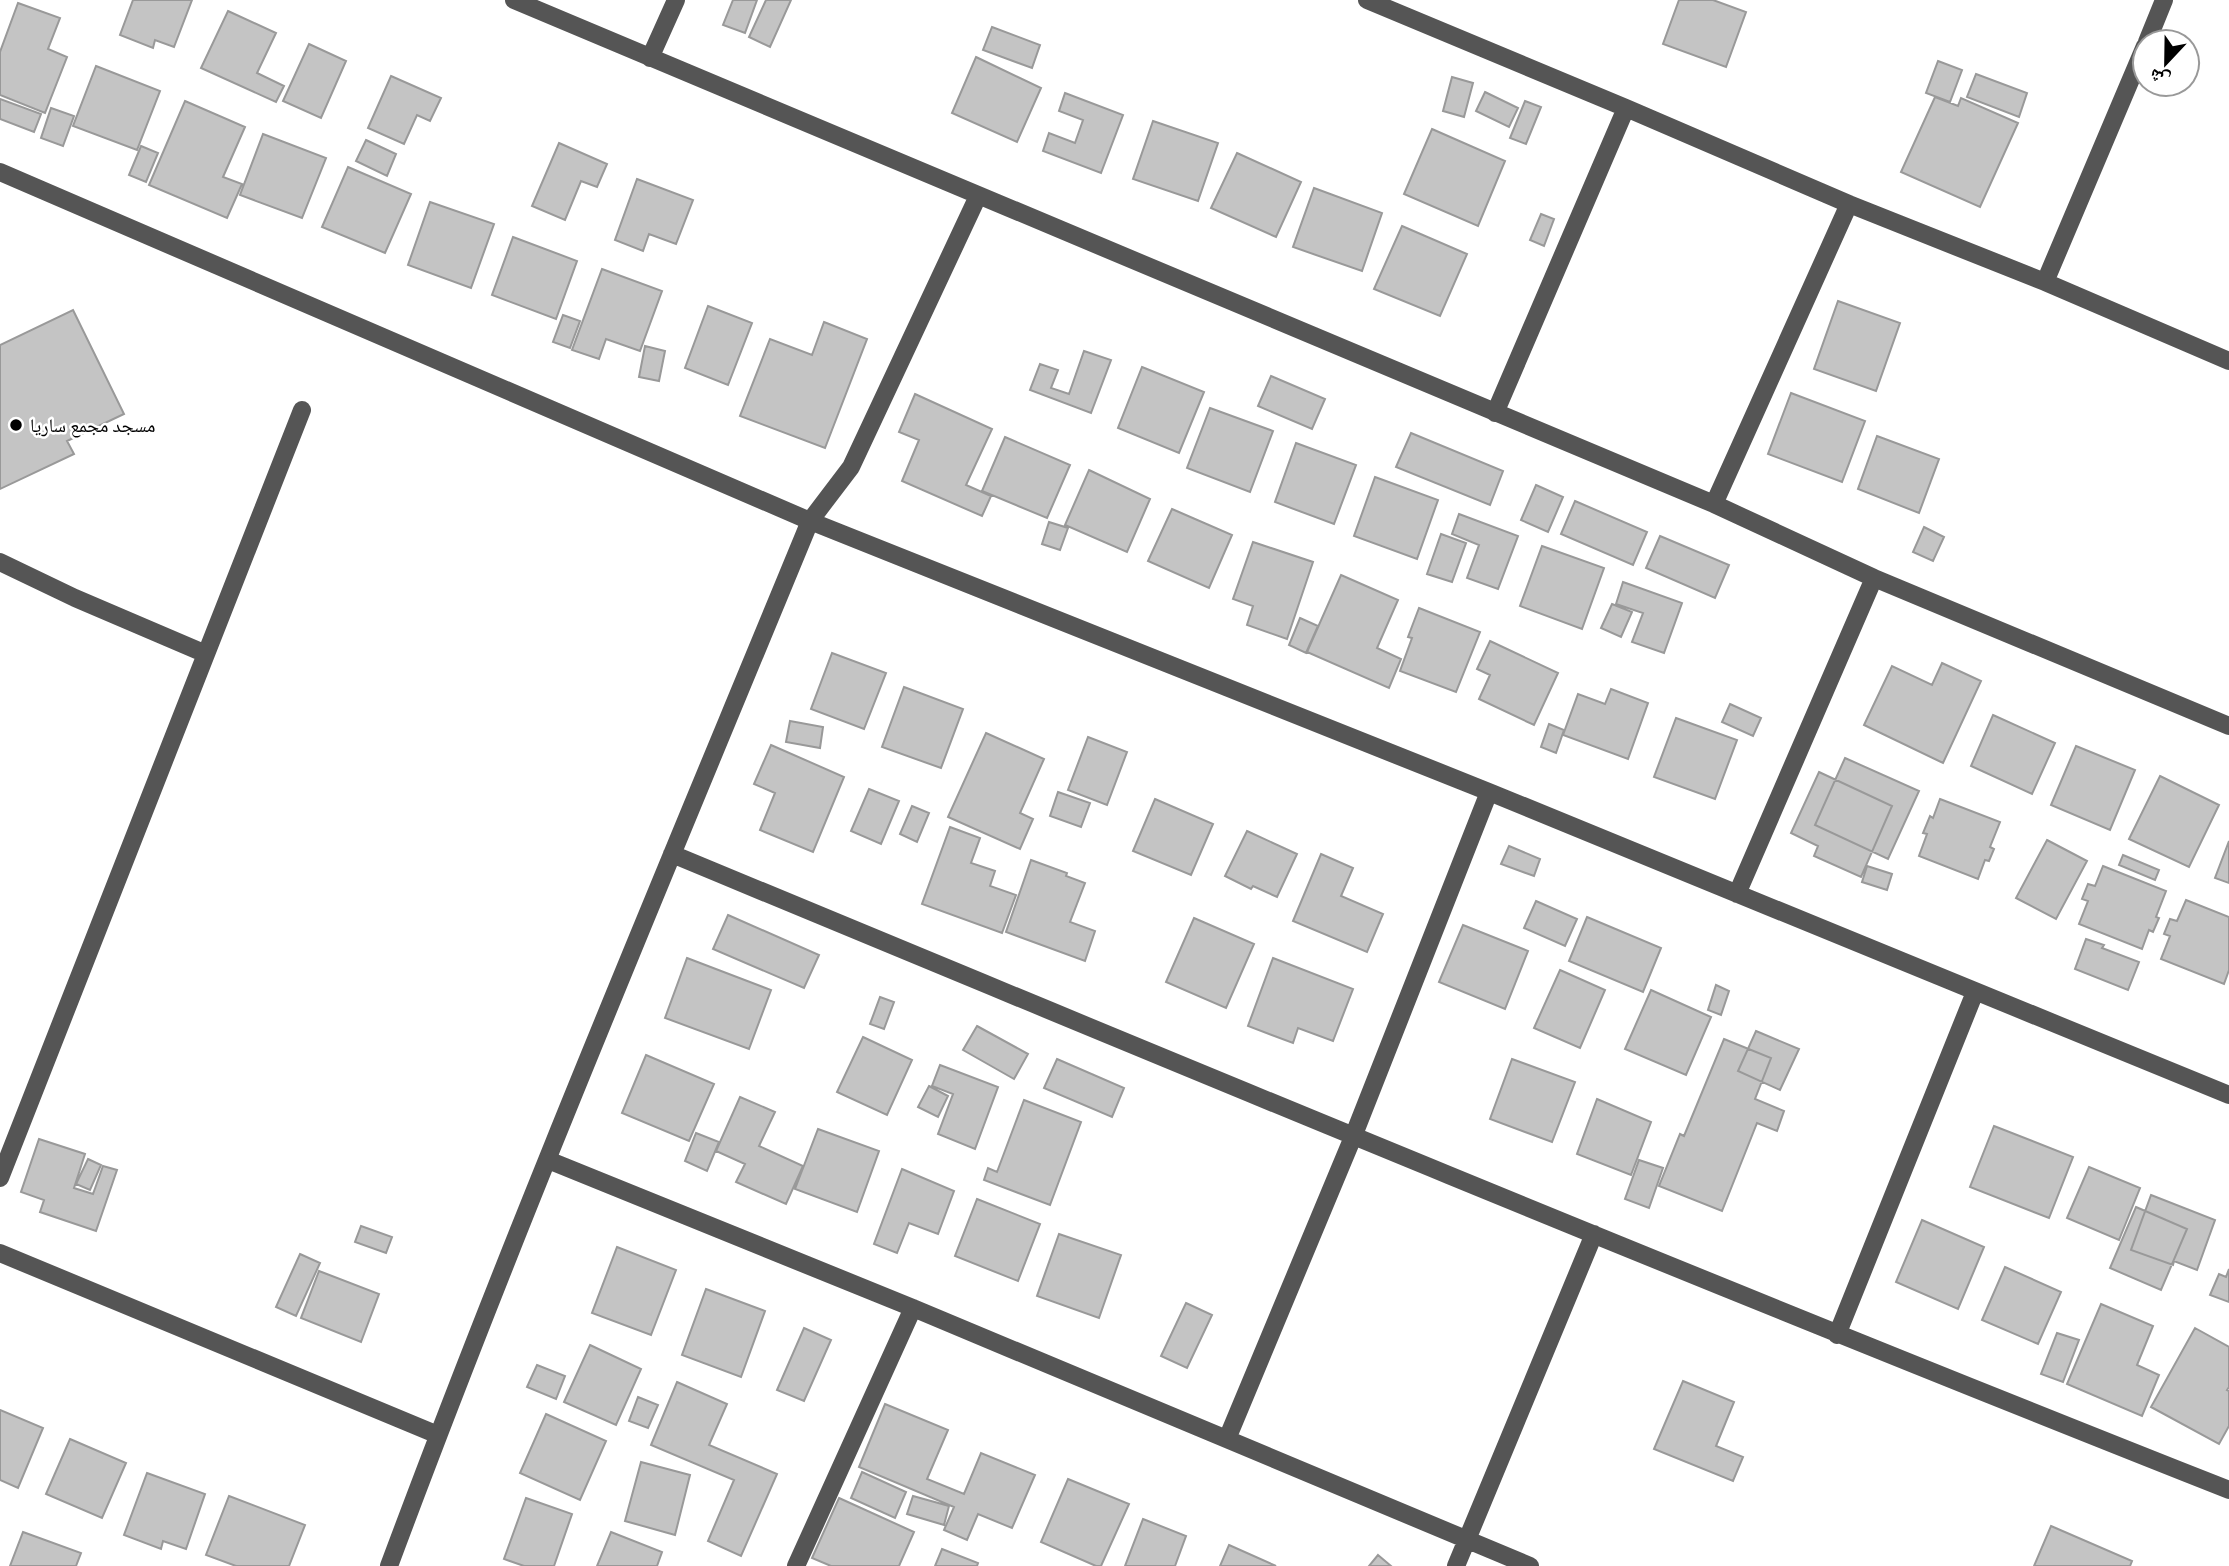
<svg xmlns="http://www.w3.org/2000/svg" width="2229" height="1566" font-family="Signika,'Noto Naskh Arabic',sans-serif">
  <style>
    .building { fill: #c4c4c4; stroke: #999; stroke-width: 2 }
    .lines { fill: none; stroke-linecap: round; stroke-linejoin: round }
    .minor { stroke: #555; stroke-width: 18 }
    .poi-dot { fill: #000; stroke: #fff; stroke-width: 2.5 }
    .labels { text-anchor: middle; stroke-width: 5; stroke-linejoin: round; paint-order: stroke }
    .poi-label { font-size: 19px; fill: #000; stroke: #fff; text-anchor: start }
  </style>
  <rect width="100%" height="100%" fill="#fff"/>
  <!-- building -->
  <path class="building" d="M133 0H192L174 47 155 40 153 48 120 35Z
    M733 0H757L745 33 723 25Z
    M766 0H791L770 47 749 37Z
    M1679 0H1713L1746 12 1726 67 1663 44Z
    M18 3 60 18 48 49 67 57 45 113 0 95V52Z
    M228 11 276 33 257 73 284 86 276 102 201 68Z
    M992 27 1040 45 1032 68 983 50Z
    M309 44 346 61 321 118 283 101Z
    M976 57 1041 88 1017 142 952 113Z
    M1938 61 1962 70 1950 102 1926 93Z
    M96 66 160 91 137 150 73 126Z
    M1976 74 2027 93 2019 117 1967 97Z
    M391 76 441 98 430 121 417 115 404 144 368 128Z
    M1452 77 1473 83 1464 117 1443 111Z
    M1485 92 1518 108 1509 127 1476 111Z
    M1065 93 1123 115 1101 173 1043 151 1049 133 1075 143 1083 120 1059 111Z
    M1935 97 1958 106 1961 98 2018 123 1980 207 1901 172Z
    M0 99 41 114 34 132 0 119Z
    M185 101 245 127 223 177 242 184 227 218 149 185Z
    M1525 101 1541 107 1526 144 1510 138Z
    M51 108 74 116 63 146 41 138Z
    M1153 121 1218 143 1198 201 1133 179Z
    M1432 129 1505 161 1478 226 1404 194Z
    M263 134 326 158 302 218 240 195Z
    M366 140 396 154 387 176 356 161Z
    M559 143 607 164 597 187 581 181 565 220 532 206Z
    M141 146 158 153 146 182 129 175Z
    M1237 153 1301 182 1276 237 1211 208Z
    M348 167 411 194 385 253 322 227Z
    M637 179 693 200 676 244 649 234 643 251 615 240Z
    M1314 188 1382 213 1362 271 1293 247Z
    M430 202 494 224 471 288 408 265Z
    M1541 214 1554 219 1544 246 1530 240Z
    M1402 226 1467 254 1440 316 1374 289Z
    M513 237 577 261 556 319 492 295Z
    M602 269 662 291 640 351 606 339 599 359 572 350Z
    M1838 301 1900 323 1876 391 1814 369Z
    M708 306 752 323 728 385 685 368Z
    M73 310 124 414 67 441 74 454 0 489V345Z
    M563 315 580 321 570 348 553 342Z
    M824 322 867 339 825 448 740 416 770 339 812 355Z
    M645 346 665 351 659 381 639 377Z
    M1084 351 1111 360 1091 413 1030 390 1040 364 1058 370 1051 388 1069 394Z
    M1142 367 1204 392 1179 453 1118 428Z
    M1271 376 1325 399 1312 429 1258 406Z
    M1791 393 1865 421 1842 482 1768 454Z
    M915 394 992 429 966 485 991 496 982 516 902 481 919 440 899 432Z
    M1210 408 1273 431 1250 492 1187 468Z
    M1411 433 1503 471 1490 505 1396 467Z
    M1877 436 1939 459 1919 513 1858 489Z
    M1005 437 1070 465 1047 518 982 491Z
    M1296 443 1356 465 1334 524 1275 502Z
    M1089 470 1150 499 1127 552 1065 525Z
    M1375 477 1438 500 1417 559 1354 536Z
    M1536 485 1563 497 1548 532 1521 520Z
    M1575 501 1647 532 1633 565 1561 534Z
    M1172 509 1232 535 1209 588 1148 561Z
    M1459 514 1518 536 1498 589 1467 578 1479 545 1452 534Z
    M1049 522 1068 528 1060 550 1042 544Z
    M1924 527 1944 537 1933 561 1913 552Z
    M1441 534 1466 543 1452 582 1427 574Z
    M1660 536 1729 565 1715 598 1646 568Z
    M1253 542 1313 562 1287 639 1247 625 1253 606 1233 599Z
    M1542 546 1604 568 1582 629 1520 606Z
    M1341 575 1398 600 1377 648 1401 659 1389 688 1307 652Z
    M1623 582 1682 603 1664 653 1632 642 1643 613 1616 604Z
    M1612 604 1632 612 1621 637 1601 628Z
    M1419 608 1480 632 1456 692 1400 671 1412 638 1408 637Z
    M1300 618 1318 626 1306 653 1289 645Z
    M1490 641 1558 673 1534 725 1479 699 1490 675 1477 669Z
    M832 653 886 673 864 729 811 709Z
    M1942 663 1981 681 1943 763 1864 725 1892 666 1932 685Z
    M904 687 963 709 941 768 882 747Z
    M1611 689 1648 703 1628 759 1563 735 1578 694 1605 704Z
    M1730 704 1761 718 1753 736 1722 722Z
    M1993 715 2055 743 2032 794 1971 766Z
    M1676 718 1737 740 1715 799 1654 777Z
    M790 721 823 727 820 748 786 742Z
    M1549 724 1564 730 1556 753 1541 747Z
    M986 733 1044 759 1020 813 1033 819 1020 849 948 817Z
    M1088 737 1127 752 1107 805 1068 790Z
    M771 745 844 777 813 852 760 830 775 793 754 784Z
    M2076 746 2135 770 2110 830 2051 805Z
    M1845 758 1919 791 1888 859 1815 825Z
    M1819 772 1892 806 1861 877 1814 856 1818 846 1791 833Z
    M2160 776 2219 805 2189 867 2129 839Z
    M869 789 899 801 881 844 851 831Z
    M1058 792 1090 803 1081 827 1050 816Z
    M1155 799 1213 824 1191 875 1133 851Z
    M1940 799 2000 822 1990 847 1994 849 1989 861 1985 860 1978 879 1919 856 1927 834 1923 833 1930 816 1933 818Z
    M912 806 929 813 917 842 900 834Z
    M950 827 980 838 971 863 995 871 990 886 1016 895 1002 933 922 904Z
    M1247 831 1297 854 1277 897 1253 886 1251 889 1225 876Z
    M2047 840 2087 861 2056 919 2016 898Z
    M2229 841V883L2215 878Z
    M1509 846 1540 859 1534 876 1501 864Z
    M1321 854 1353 868 1341 896 1383 914 1367 952 1293 921Z
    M2123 855 2159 870 2155 880 2119 865Z
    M1031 860 1067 873 1066 876 1085 883 1070 922 1095 931 1085 961 1006 932Z
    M1867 866 1892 874 1887 890 1862 882Z
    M2103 866 2166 891 2156 917 2159 918 2153 932 2149 930 2142 949 2079 924 2088 901 2082 899 2088 884 2095 886Z
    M2186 900 2229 917V970L2224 984 2161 959 2170 936 2164 934 2170 919 2177 921Z
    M1536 901 1577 919 1565 946 1524 928Z
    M728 915 819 955 804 988 713 949Z
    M1587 917 1661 948 1643 992 1569 961Z
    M1194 918 1254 944 1226 1008 1166 982Z
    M1463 925 1528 951 1505 1009 1439 982Z
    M2086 939 2104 945 2102 948 2139 962 2128 990 2075 969Z
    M687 958 771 990 749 1049 665 1018Z
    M1273 958 1353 989 1333 1041 1298 1028 1293 1043 1248 1026Z
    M1560 970 1605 990 1580 1048 1534 1028Z
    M1716 985 1729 991 1721 1015 1708 1010Z
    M1651 990 1711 1017 1686 1075 1625 1049Z
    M880 997 894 1002 884 1029 870 1024Z
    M977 1026 1028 1054 1014 1079 963 1050Z
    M1756 1031 1799 1049 1780 1090 1738 1071Z
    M863 1037 912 1060 887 1115 837 1092Z
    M1724 1039 1771 1058 1755 1099 1784 1111 1777 1131 1757 1123 1722 1211 1659 1186 1680 1134 1684 1136Z
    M646 1055 714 1084 689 1141 622 1113Z
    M1057 1059 1124 1088 1112 1117 1044 1088Z
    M1512 1059 1575 1082 1552 1142 1490 1119Z
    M940 1065 998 1087 975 1149 938 1134 953 1094 932 1086Z
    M929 1086 948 1096 938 1117 918 1107Z
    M740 1097 775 1112 759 1146 803 1166 786 1204 736 1182 745 1164 716 1151Z
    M1597 1099 1651 1122 1631 1175 1577 1154Z
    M1024 1100 1081 1122 1050 1205 984 1180 988 1168 997 1172Z
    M1994 1126 2073 1157 2049 1218 1970 1187Z
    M818 1129 879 1151 857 1212 795 1189Z
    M696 1133 719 1142 707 1171 685 1161Z
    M39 1139 85 1154 74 1188 93 1194 103 1166 117 1170 96 1231 40 1212 44 1200 21 1192Z
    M88 1159 101 1165 90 1190 76 1184Z
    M1639 1160 1663 1168 1649 1208 1625 1199Z
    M2089 1167 2140 1188 2119 1240 2067 1218Z
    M902 1169 954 1191 938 1234 909 1223 897 1253 874 1244Z
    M2151 1195 2215 1220 2197 1270 2174 1261 2173 1265 2131 1250Z
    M977 1199 1040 1224 1018 1281 955 1256Z
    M2136 1207 2187 1229 2161 1290 2110 1268Z
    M1922 1220 1984 1247 1958 1309 1896 1282Z
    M361 1226 392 1237 386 1253 355 1242Z
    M1059 1234 1121 1255 1099 1318 1037 1296Z
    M617 1247 676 1270 651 1335 592 1313Z
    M300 1254 320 1263 296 1316 276 1307Z
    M2005 1267 2061 1292 2038 1344 1982 1320Z
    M2229 1269V1302L2210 1295 2219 1274 2226 1277Z
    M319 1271 379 1294 361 1342 301 1318Z
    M706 1289 765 1311 741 1377 682 1355Z
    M1186 1303 1212 1315 1187 1368 1161 1356Z
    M2101 1304 2153 1326 2137 1365 2159 1375 2142 1416 2067 1384Z
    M804 1328 831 1340 804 1401 777 1390Z
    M2195 1328 2229 1347V1387L2227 1390 2229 1391V1426L2219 1444 2151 1407Z
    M2057 1333 2079 1340 2063 1382 2041 1374Z
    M590 1345 641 1369 616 1425 564 1402Z
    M537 1365 565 1376 556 1399 527 1387Z
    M1683 1381 1734 1402 1716 1446 1743 1457 1733 1481 1654 1449Z
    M677 1382 727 1404 709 1445 777 1474 741 1556 708 1541 734 1480 651 1445Z
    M638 1397 658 1405 648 1428 629 1421Z
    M885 1404 948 1430 927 1479 964 1494 981 1453 1035 1475 1012 1528 978 1514 967 1540 944 1530 954 1507 859 1467Z
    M0 1410 43 1428 18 1488 0 1480Z
    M546 1414 606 1441 580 1500 520 1473Z
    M70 1439 126 1463 102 1518 46 1494Z
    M641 1462 690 1475 675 1535 625 1521Z
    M862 1472 906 1492 895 1518 851 1498Z
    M147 1473 205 1494 186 1549 163 1541 161 1549 124 1535Z
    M1068 1479 1129 1504 1101 1566H1096L1041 1542Z
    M229 1496 305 1525 289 1566H236L206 1555Z
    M913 1496 949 1506 944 1525 907 1514Z
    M526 1498 572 1514 554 1566H524L504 1559Z
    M839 1498 914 1532 899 1566H831L812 1558Z
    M1143 1519 1186 1536 1175 1566H1125Z
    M2051 1526 2132 1561 2130 1566H2034Z
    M23 1532 81 1553 76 1566H10Z
    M611 1532 662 1552 657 1566H597Z
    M1229 1545 1276 1566H1220Z
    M942 1549 978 1563 977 1566H935Z
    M1378 1555 1391 1566H1369Z"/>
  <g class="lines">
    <!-- minor -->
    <path class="minor" d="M514 0 1714 504 1874 578 2229 726
      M1367 0 1626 108 1849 204 2045 282 2229 361
      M2147 42 2164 0
      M650 58 676 0
      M0 172 810 521 1489 792 2229 1095
      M2045 282 2145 46
      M1495 413 1626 108
      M1714 504 1849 204
      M0 562 75 598 206 654
      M672 854C1190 1069 1708 1284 2229 1490
      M1737 894 1874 578
      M548 1160 913 1308 1530 1566
      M0 1178 302 410
      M0 1253 438 1435
      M1837 1335 1975 992
      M1227 1439 1353 1137 1489 792
      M389 1566C520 1214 667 868 810 521L851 467 978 196
      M796 1566 913 1308
      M1456 1566 1594 1234"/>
  </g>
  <!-- markers -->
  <circle class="poi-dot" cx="16" cy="425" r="7"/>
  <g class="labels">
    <!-- poi labels -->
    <g class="poi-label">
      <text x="30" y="432">مسجد مجمع ساريا</text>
    </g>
  </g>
  <!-- north arrow -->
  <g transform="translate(2166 63) rotate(202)"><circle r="33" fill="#ffffff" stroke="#999999" stroke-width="2"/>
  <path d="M0-5L12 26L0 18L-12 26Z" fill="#000000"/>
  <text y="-10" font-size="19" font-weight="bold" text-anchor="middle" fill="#000000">ش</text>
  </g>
</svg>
